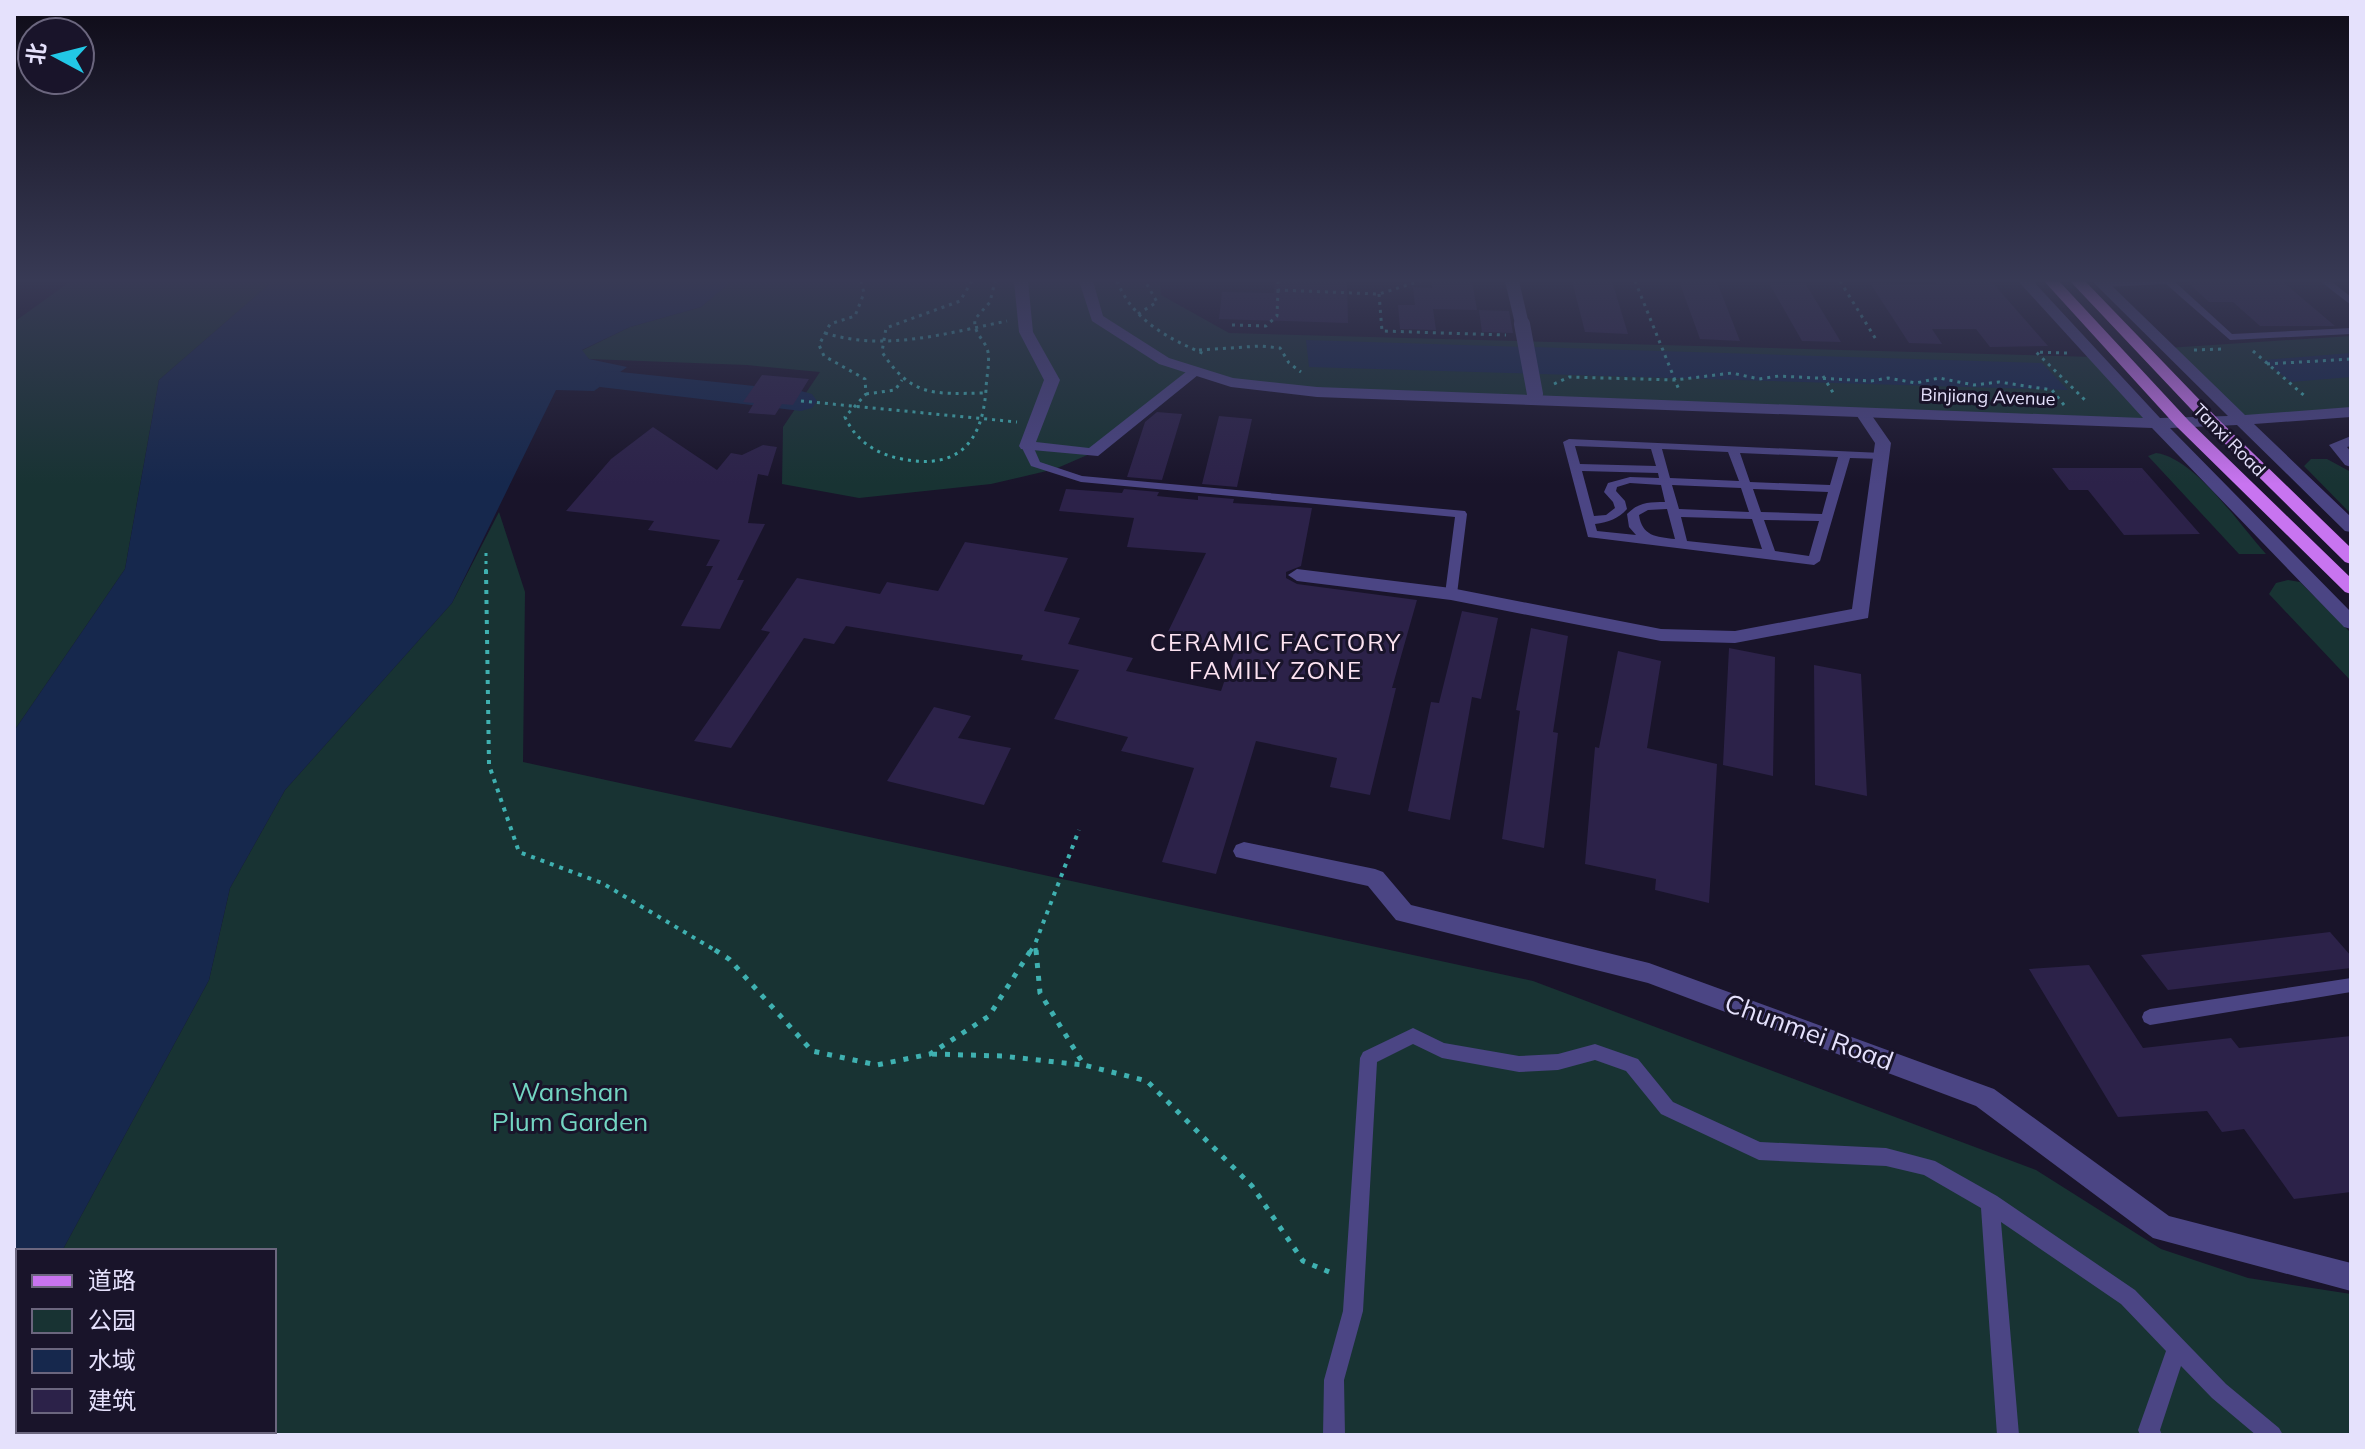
<svg xmlns="http://www.w3.org/2000/svg" width="2365" height="1449" font-family="Mulish,'Noto Sans SC',sans-serif">
  <style>
    .green { fill: #183333 }
    .water { fill: #16284d }
    .lines { fill: none; stroke-linecap: round; stroke-linejoin: round }
    .river { fill: #16284d; fill-rule: evenodd }
    .building { fill: #2c2249 }
    .path-far2 { stroke: #3fb1b1; stroke-width: 3; stroke-dasharray: 3 5; stroke-linecap: butt }
    .path-far1 { stroke: #3fb1b1; stroke-width: 4; stroke-dasharray: 4 6; stroke-linecap: butt }
    .path { stroke: #3fb1b1; stroke-width: 5; stroke-dasharray: 5 8; stroke-linecap: butt }
    .service { fill: #4b4584; fill-rule: evenodd }
    .pedestrian { fill: #4b4584; fill-rule: evenodd }
    .minor { fill: #4b4584; fill-rule: evenodd }
    .tertiary { fill: #4b4584; fill-rule: evenodd }
    .primary { fill: #c874f0; fill-rule: evenodd }
    .minor-bridge { stroke: #4b4584; stroke-width: 16 }
    .labels { text-anchor: middle; stroke-width: 6; stroke-linejoin: round; paint-order: stroke }
    .far-street-label { font-size: 18px; fill: #e5e1fc; stroke: #19142a }
    .neighbourhood-label { font-size: 24px; letter-spacing: 2px; fill: #fce2f1; stroke: #19142a }
    .near-street-label { font-size: 26px; fill: #e5e1fc; stroke: #19142a }
    .near-park-label { font-size: 26px; fill: #73d5c2; stroke: #19142a }
  </style>
  <rect width="100%" height="100%" fill="#19142a"/>
  <!-- green -->
  <path class="green" d="M71 281H273L159 380 125 569 14 731V322Z
    M732 281H1160L1161 295 1229 333 2095 357 2156 423 1536 401 1231 382 1196 371 1092 453 1055 469 991 484 859 498 782 484 783 427 820 372 747 365 589 359 581 351 630 327 701 307Z
    M2351 336V412L2239 419 2167 348Z
    M2156 453C2195 458 2239 524 2266 554H2239L2148 456Z
    M2311 459H2327L2351 472V514L2304 466Z
    M499 512 525 592 523 762 1533 981 2036 1170 2161 1249 2248 1278 2351 1294V1435H14V1339L18 1331V1431H274V1251H62L209 980 230 888 285 790 452 603Z
    M2288 580 2300 582 2351 633V681L2269 594 2276 583Z"/>
  <!-- water -->
  <path class="water" d="M273 281H732L701 307 630 327 582 350 589 359 627 367 594 391 556 390 452 603 285 790 230 888 209 980 62 1251H18V1331L14 1339V731L125 569 159 380Z
    M1306 340 2042 363 2068 390 1309 367Z
    M2351 353V377L2291 382 2263 360Z"/>
  <g class="lines">
    <!-- river -->
    <path class="river" d="M611 371 801 391 812 394 817 401 812 408 801 411 600 387 595 380 600 373Z"/>
  </g>
  <!-- building -->
  <path class="building" d="M1275 281H1347L1348 323 1219 319 1222 292 1274 293Z
    M1431 281H1472L1477 310 1433 309 1436 330 1400 329 1398 305H1415L1413 287 1432 288Z
    M1572 281H1612L1628 334 1585 332Z
    M1679 281 1717 282 1740 341 1700 339Z
    M1935 281 1992 282 2048 346 1990 347 1976 329H1932L1942 344 1909 343 1870 283 1938 285Z
    M2186 281H2282L2335 326H2260L2233 302H2209Z
    M1769 283H1805L1841 342 1802 341Z
    M1479 310 1509 311 1513 333 1482 332Z
    M762 375 809 379 793 405 782 404 775 415 748 413 754 403 743 402Z
    M1157 412 1182 414 1162 480 1127 477 1145 422Z
    M1219 416 1252 419 1237 487 1202 484Z
    M653 427 717 470 731 453 742 455 763 445 777 447 768 476 758 474 748 523 765 524 737 580H744L720 629 681 626 713 566H706L720 540 648 530 654 521 566 511 611 459Z
    M2052 468H2142L2200 534 2124 535 2088 490H2069Z
    M1066 489 1122 493 1124 489 1159 492 1157 496 1198 500V496L1234 499 1233 503 1312 508 1301 566 1286 572V578L1297 584 1417 600 1392 688H1396L1370 795 1330 787 1337 758 1256 741 1216 874 1162 862 1194 768 1121 751 1128 737 1054 719 1079 670 1021 660 1023 655 846 626 834 644 804 638 731 748 694 741 770 632 761 630 797 578 880 594 887 582 938 591 965 542 1068 558 1044 611 1080 618 1068 644 1133 658 1126 671 1221 691 1235 650 1166 636 1206 553 1127 547 1134 518 1059 511Z
    M1462 611 1498 618 1481 699 1472 697 1450 820 1408 811 1431 702 1439 703Z
    M1531 628 1568 636 1553 732 1558 733 1544 848 1502 839 1520 711 1516 710Z
    M1729 648 1775 657 1773 776 1723 765Z
    M1618 651 1661 661 1647 748 1717 764 1709 903 1655 890 1656 879 1585 864 1595 747 1599 748Z
    M1814 665 1861 674 1867 796 1815 785Z
    M934 707 971 716 958 738 1011 748 984 805 887 781Z
    M2330 932 2351 956V968L2168 990 2141 955Z
    M2089 965 2143 1048 2231 1038 2239 1048 2351 1036V1192L2294 1199 2244 1129 2222 1132 2207 1111 2118 1117 2029 969Z"/>
  <g class="lines">
    <!-- path-far2 -->
    <path class="path-far2" d="M861 281 864 293 855 316 830 324 819 345 824 356 865 379 866 394 845 417C856 441 876 454 902 459 958 470 982 443 986 390 986 379 990 363 988 352 985 339 973 334 975 319L990 302 995 281
      M972 281 960 301 886 328 882 352C911 397 934 394 984 393
      M1117 281C1133 321 1169 339 1207 355
      M1278 281V290L1379 294 1420 281
      M1635 281 1679 390
      M1840 281 1877 341
      M1379 294 1382 331 1506 335
      M1138 314 1157 302 1145 281
      M1232 325 1266 326 1277 316 1278 290
      M825 333C885 352 947 333 1007 321
      M1199 350 1260 346 1280 348 1289 363 1301 372
      M2194 350 2222 349
      M2253 351 2307 398
      M2067 353 2036 352 2088 403
      M2267 364 2351 359
      M1823 376 1835 396
      M1554 384 1569 377 1675 380 1732 373 1759 379 1779 376 1871 381 1888 378 1916 383 1939 378 1974 385 1999 382 2052 390 2064 405
      M866 394 895 390 902 380
      M801 401 1017 422
      M486 553V572"/>
    <!-- path-far1 -->
    <path class="path-far1" d="M486 570 489 765 519 852 602 883 718 952
      M1030 952 1035 944
      M1036 952 1035 944 1079 830"/>
    <!-- path -->
    <path class="path" d="M715 950 729 959 812 1051 877 1065 930 1054 989 1016 1031 950
      M1036 950 1040 993 1084 1065 1147 1081 1252 1186 1303 1261 1334 1274
      M932 1054 1002 1056 1083 1065"/>
    <!-- service -->
    <path class="service" d="M2174 281 2232 334 2351 328V334L2230 340 2166 284 2102 287 2097 284 2103 281Z
      M2320 281H2331L2351 297V305Z
      M1569 439 1882 453 1888 456 1882 459 1850 458 1820 561 1814 565 1588 537 1563 442ZM1575 446 1651 449 1656 466 1580 464ZM1662 449 1728 452 1739 481 1670 478ZM1740 453 1838 457 1830 485 1750 482ZM1582 471 1658 473 1659 478 1630 477 1608 483 1604 492 1613 502 1615 508 1606 515 1594 516ZM1630 483 1661 485 1665 502C1649 502 1639 502 1627 514L1629 527 1636 535 1597 531 1595 524C1609 522 1618 519 1627 509L1625 501 1616 491 1617 487ZM1672 485 1741 488 1749 512 1679 509ZM1753 489 1828 492 1822 514 1761 512ZM1667 509 1675 539C1656 537 1642 536 1639 515L1648 510ZM1681 517 1752 519 1762 549 1687 541ZM1764 520 1819 521 1809 556 1775 551Z
      M1027 443 1033 446 1040 462 1082 476 1465 511 1467 514 1457 594 1451 598 1445 594 1455 517 1081 482 1031 466 1021 446Z
      M2351 978V992L2150 1025 2144 1022 2142 1017 2144 1012 2150 1009Z
      M1413 1028 1444 1043 1519 1056 1558 1054 1595 1044 1638 1059 1673 1102 1760 1142 1886 1148 1935 1161 1997 1196 2135 1290 2226 1384 2279 1428 2283 1435H2256L2212 1398 2181 1366 2160 1430 2162 1435H2140L2138 1430 2166 1351 2121 1304 2001 1222 2019 1435H1997L1981 1208 1924 1175 1886 1166 1759 1160 1661 1114 1626 1071 1595 1060 1558 1070 1519 1072 1442 1058 1413 1044 1377 1062 1363 1311 1344 1380 1345 1435H1323L1324 1380 1343 1311 1360 1058 1363 1052Z"/>
    <!-- pedestrian -->
    <path class="pedestrian" d="M1014 281H1028L1033 332 1060 380 1036 442 1089 448 1191 368 1196 367 1203 371 1098 456 1021 449 1019 446 1044 380 1019 332Z"/>
    <!-- minor -->
    <path class="minor" d="M1505 281H1519L1529 324 1527 327 1522 328 1515 324Z
      M1863 408 1868 410 1891 443 1868 618 1735 643 1661 641 1451 600 1297 581 1288 575 1297 569 1451 588 1661 629 1735 631 1852 609 1875 443 1855 413Z
      M2351 436V446L2347 447 2351 452V467L2345 465 2329 445Z
      M1244 842 1375 869 1383 872 1411 905 1649 963 1994 1089 2169 1216 2351 1263V1291L2153 1238 1976 1106 1648 983 1396 920 1368 886 1236 857 1233 851 1236 845Z"/>
    <!-- tertiary -->
    <path class="tertiary" d="M1079 281H1093L1103 316 1169 358 1233 378 1317 387 2143 418 2018 281H2033L2160 418 2228 416 2092 281H2107L2245 415 2351 407V417L2254 424 2351 517V532L2345 531 2237 425 2170 428 2351 612V629L2344 627 2152 428 1317 397 1231 387 1159 364 1092 321Z"/>
    <!-- primary -->
    <path class="primary" d="M2044 281H2059L2189 421 2351 578V594L2345 592 2177 427Z
      M2070 281H2085L2219 420 2351 548V564L2345 562 2207 426Z"/>
    <!-- minor-bridge -->
    <path class="minor-bridge" d="M1522 324 1535 394"/>
  </g>
  <!-- sky -->
  <linearGradient id="sky" x2="0" y2="1"><stop stop-color="#0e0b17"/><stop offset="0.58" stop-color="#383a55"/><stop offset="1" stop-color="#383a55" stop-opacity="0"/></linearGradient>
  <rect width="2365" height="484" fill="url(#sky)"/>
  <g class="labels">
    <!-- far-street labels -->
    <g class="far-street-label">
      <text transform="translate(1988 397) rotate(2)" y="6">Binjiang Avenue</text>
      <text transform="translate(2229 440) rotate(45)" y="6">Tanxi Road</text>
    </g>
    <!-- neighbourhood labels -->
    <g class="neighbourhood-label">
      <text x="1276" y="651">CERAMIC FACTORY<tspan x="1276" dy="28">FAMILY ZONE</tspan></text>
    </g>
    <!-- near-street labels -->
    <g class="near-street-label">
      <text transform="translate(1809 1032) rotate(20)" y="9">Chunmei Road</text>
    </g>
    <!-- near-park labels -->
    <g class="near-park-label">
      <text x="570" y="1101">Wanshan<tspan x="570" dy="30">Plum Garden</tspan></text>
    </g>
  </g>
  <!-- border -->
  <rect width="2365" height="1449" fill="none" stroke="#e5e1fc" stroke-width="32"/>
  <!-- legend -->
  <rect x="16" y="1249" width="260" height="184" fill="#19142a" stroke="#6b667e" stroke-width="2"/>
  <rect x="32" y="1275" width="40" height="12" fill="#c874f0" stroke="#6b667e" stroke-width="2"/>
  <text x="88" y="1289" font-size="24" fill="#e5e1fc">道路</text>
  <rect x="32" y="1309" width="40" height="24" fill="#183333" stroke="#6b667e" stroke-width="2"/>
  <text x="88" y="1329" font-size="24" fill="#e5e1fc">公园</text>
  <rect x="32" y="1349" width="40" height="24" fill="#16284d" stroke="#6b667e" stroke-width="2"/>
  <text x="88" y="1369" font-size="24" fill="#e5e1fc">水域</text>
  <rect x="32" y="1389" width="40" height="24" fill="#2c2249" stroke="#6b667e" stroke-width="2"/>
  <text x="88" y="1409" font-size="24" fill="#e5e1fc">建筑</text>
  <!-- north arrow -->
  <g transform="translate(56 56) rotate(277)"><circle r="38" fill="#19142a" stroke="#6b667e" stroke-width="2"/>
  <path d="M0-6L14 30L0 20L-14 30Z" fill="#22c8e7"/>
  <text y="-12" font-size="22" font-weight="bold" text-anchor="middle" fill="#e5e1fc">北</text>
  </g>
</svg>
